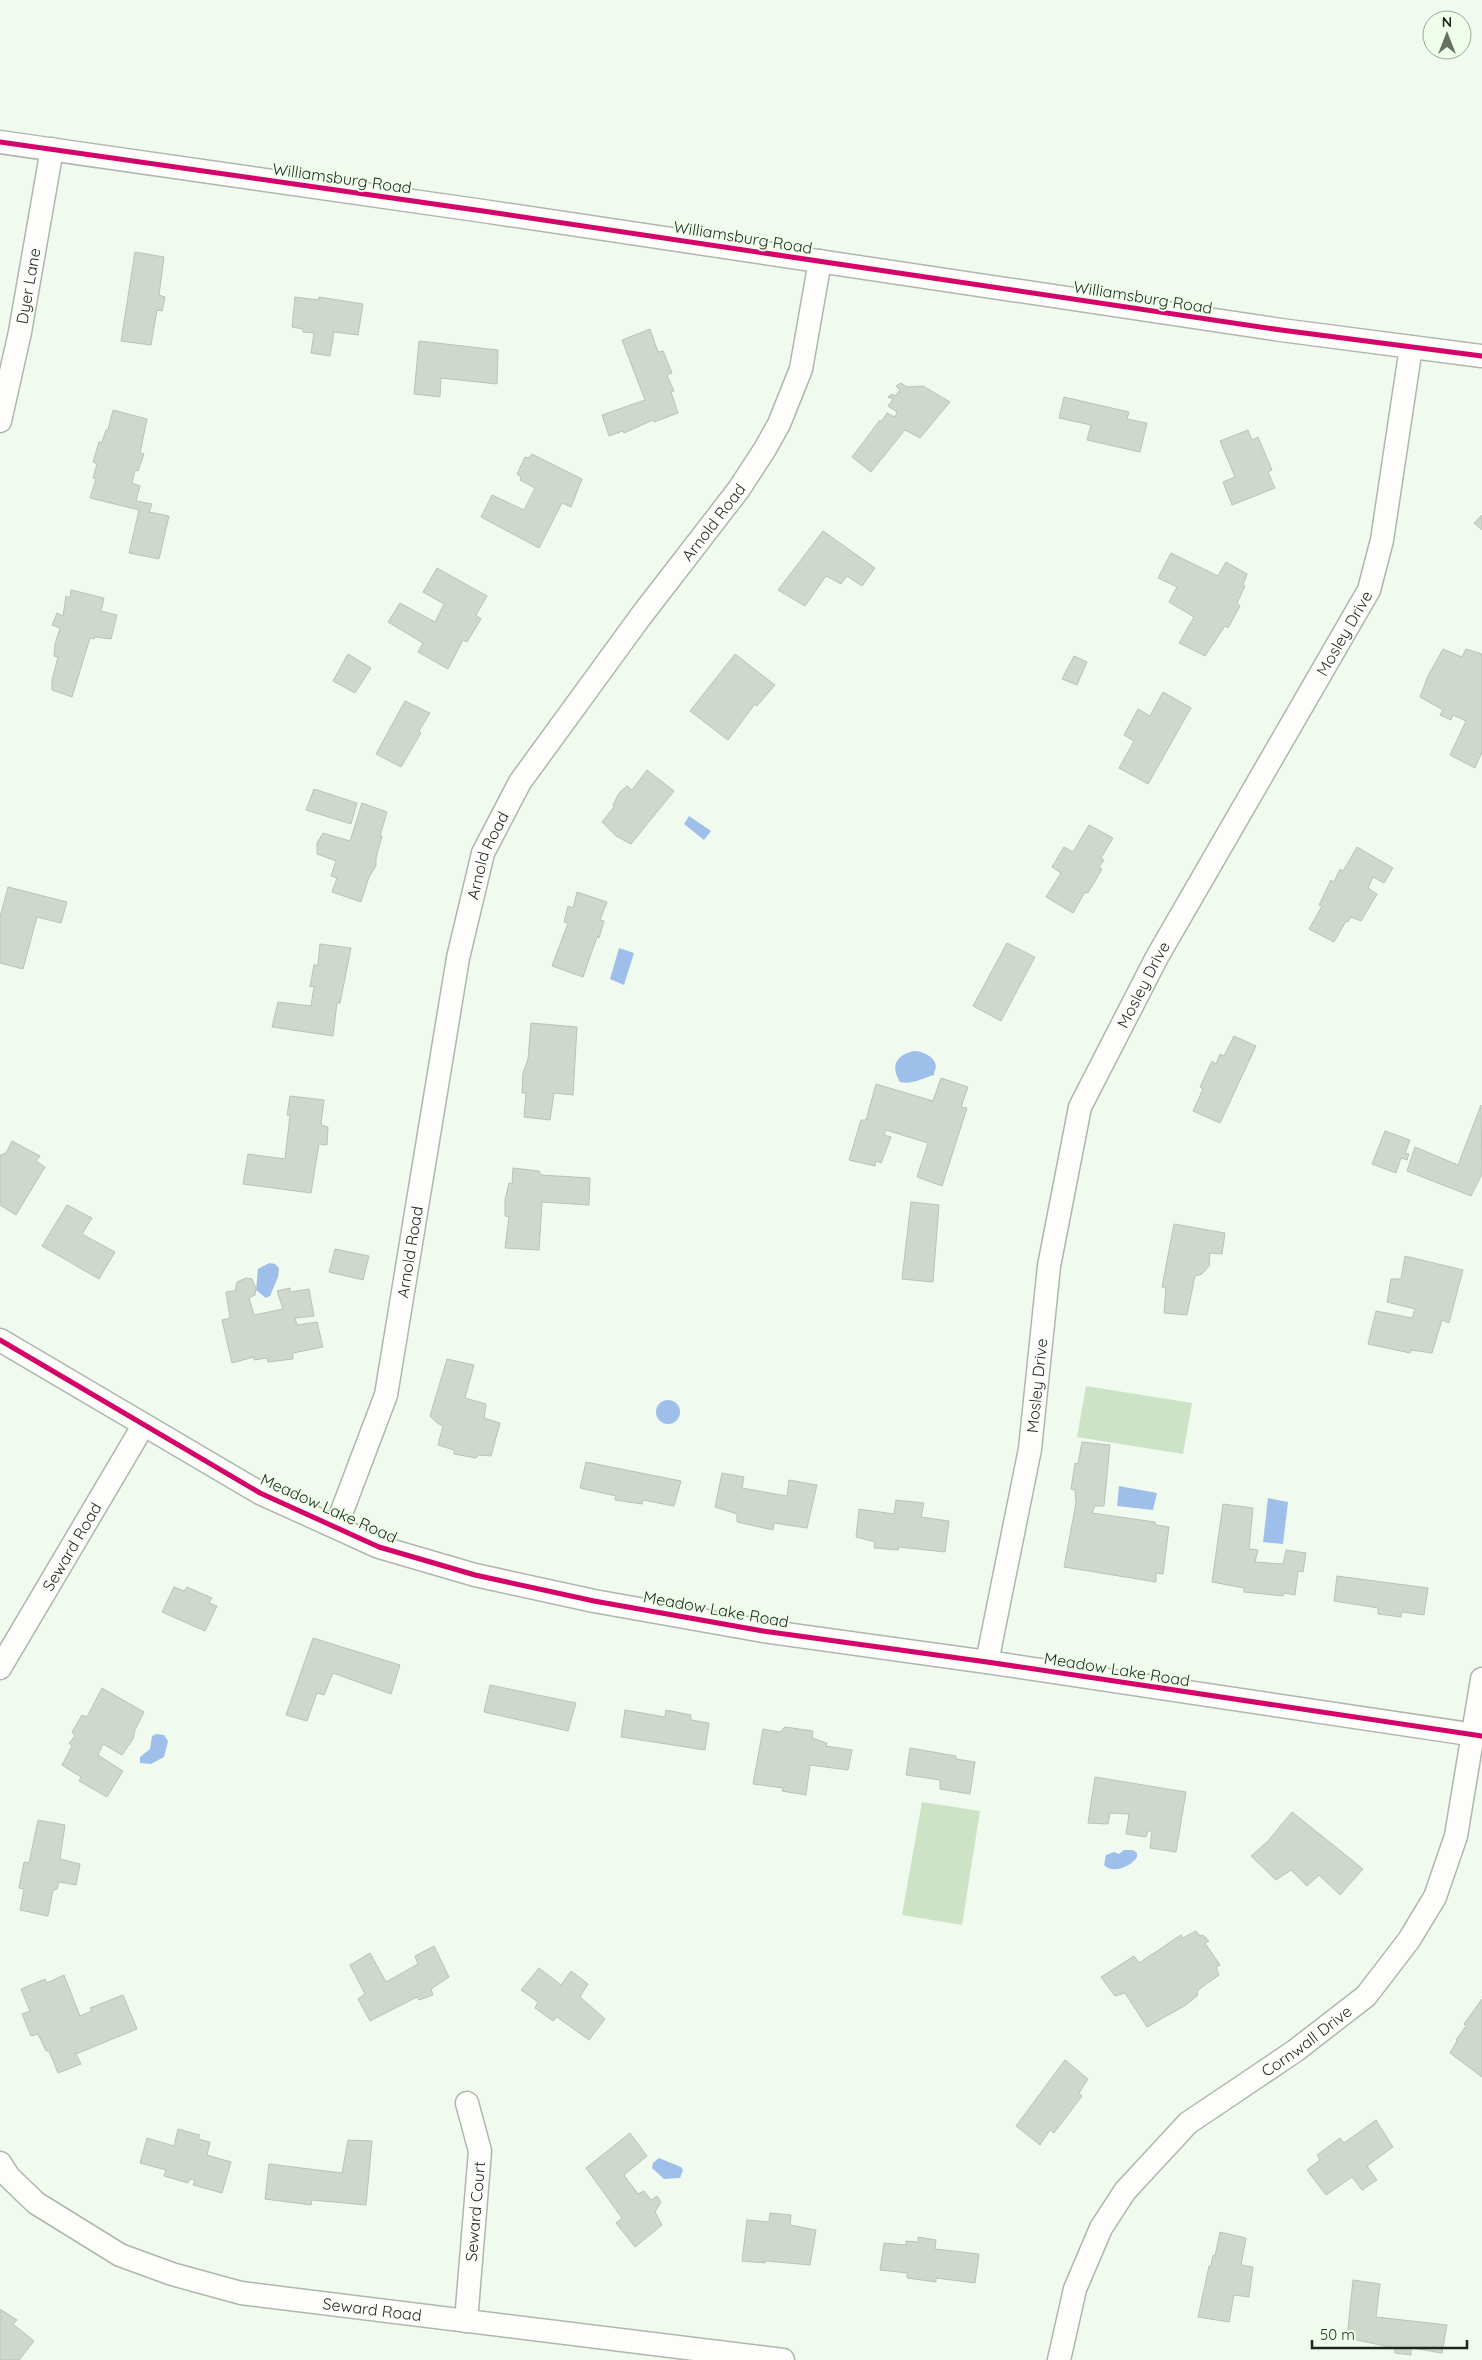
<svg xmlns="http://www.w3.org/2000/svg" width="1482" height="2360" font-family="Quicksand,sans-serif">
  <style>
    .green { fill: #cce4c5 }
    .water { fill: #9fbfeb }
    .building { fill: #d0d8ce; stroke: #bbc3b9 }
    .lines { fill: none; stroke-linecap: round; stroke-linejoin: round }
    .street-casing { stroke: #afb6ad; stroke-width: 25 }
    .street { stroke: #fdfefc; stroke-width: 22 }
    .cycleway-casing { stroke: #eefeea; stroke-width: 8 }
    .cycleway { stroke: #d6006c; stroke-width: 5 }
    .labels { text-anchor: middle; stroke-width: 4; stroke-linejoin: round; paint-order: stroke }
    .street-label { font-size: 16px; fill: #1e261d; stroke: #eefeea }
  </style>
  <rect width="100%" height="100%" fill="#f1faee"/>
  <!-- green -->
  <path class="green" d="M1086 1386 1192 1403 1183 1454 1077 1437Z
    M922 1802 980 1811 962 1925 902 1915Z"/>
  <!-- water -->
  <path class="water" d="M689 816 711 831 704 840 684 824Z
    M619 948 634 953 624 985 610 979Z
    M914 1051C922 1051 936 1057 936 1067 935 1070 934 1072 934 1075 923 1078 912 1085 900 1082 890 1066 896 1055 914 1051Z
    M269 1263 275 1264 279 1268 278 1277 270 1296 266 1298 256 1290 258 1269Z
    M656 1412a12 12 0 1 1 24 0a12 12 0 1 1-24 0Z
    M1119 1486 1157 1493 1153 1510 1117 1506Z
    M1268 1498 1288 1502 1283 1544 1263 1542Z
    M156 1734 164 1735 168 1741 164 1757 151 1764 140 1763V1757L150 1749 152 1736Z
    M1124 1850H1133L1137 1853V1857C1131 1867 1113 1874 1104 1865L1106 1855 1114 1852 1119 1854Z
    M659 2158 681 2167 683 2170 680 2178 664 2179 652 2168 653 2163Z"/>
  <!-- building -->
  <path class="building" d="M135 252 164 257 159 295 165 297 162 311 157 310 151 345 121 341Z
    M295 297 318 300 319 297 363 304 358 335 334 332 330 356 311 353 314 333 303 332V329L292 327Z
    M650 329 658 352 663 351 672 373 667 375 674 391 671 392 678 413 654 422 653 420 624 433 623 431 609 436 602 415 645 400 622 340Z
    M419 341 498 350 497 384 441 378 440 397 414 394Z
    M901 383 907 387 923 386 950 402 920 438 905 430 871 472 852 457 880 420 881 422 887 413 895 417 897 412 888 406 893 399 888 397 892 394 895 396 900 390 896 386Z
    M1064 397 1129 412 1127 419 1147 423 1140 452 1087 440 1091 425 1059 418Z
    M113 410 147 419 140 453 144 454 138 471 135 470 132 483 140 486 136 501 152 504 149 512 169 516 159 559 129 553 139 510 90 498 96 479 93 478 97 464 93 462 99 442H102L106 430H108Z
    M1248 430 1252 440 1258 437 1272 470 1268 472 1275 488 1232 505 1223 482 1235 477 1220 441Z
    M532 454 582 479 571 507 562 503 539 548 481 517 492 495 524 510 535 488 520 480 521 477 517 474 525 457 529 458Z
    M1482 515V530L1474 523Z
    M823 531 875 568 862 586 847 576 841 584 826 576 805 606 778 590Z
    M1171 553 1218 576 1226 562 1247 574 1243 585 1245 586 1237 603 1240 606 1228 628 1225 626 1205 656 1179 643 1194 617 1169 602 1177 587 1158 578Z
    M437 568 487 596 476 615 481 619 467 642 463 640 448 669 418 652 423 643 388 622 400 603 435 622 444 604 423 592Z
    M71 590 104 598 101 611 117 615 111 639 95 637 94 639 90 638 72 697 52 690V680L58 657 54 656 55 644 60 628 52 625 57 613 63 616 66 596 70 598Z
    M1443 649 1462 657 1466 649 1482 654V752L1475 768 1450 755 1466 721 1453 715 1451 720 1440 715 1443 710 1420 697 1428 676Z
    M348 654 371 668 355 693 333 681Z
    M735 654 775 685 757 706 755 704 728 740 690 711Z
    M1074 656 1087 662 1077 685 1062 679Z
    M1163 692 1191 708 1148 784 1119 768 1134 741 1124 735 1138 709 1150 716Z
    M405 701 430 713 419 731 421 733 401 767 376 754Z
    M647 770 674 791 631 844 616 836 602 822 614 807 613 805 619 793 627 786 632 790Z
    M314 789 357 803 351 824 306 810Z
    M362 803 387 812 380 836H382L376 858V866L369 877 361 902 332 892 337 878 331 876 336 861 317 854V843L323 833 350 841Z
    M1089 825 1113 838 1101 858 1104 860 1099 867 1102 869 1088 893 1085 892 1073 913 1046 897 1061 873 1052 867 1064 847 1073 852Z
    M1357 847 1393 868 1384 883 1373 877 1368 888 1377 894 1361 921 1351 917 1348 922 1346 921 1334 942 1309 929 1322 906 1319 905 1331 880 1334 882 1340 869 1343 871Z
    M8 887 67 902 61 923 37 917 23 969 0 963V917Z
    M577 892 607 902 600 920 604 921 599 938 597 937 583 977 552 966 568 923 564 922 568 906 573 908Z
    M1007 943 1035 957 1001 1021 973 1006Z
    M320 944 351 948 340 1003H337L333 1036 272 1027 278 1002 311 1006 314 986 310 987 314 965H318Z
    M531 1023 577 1027 573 1095 554 1093 550 1120 524 1117 526 1093H522L523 1073 528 1059Z
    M1234 1036 1256 1046 1220 1123 1193 1111 1203 1089 1200 1087 1212 1061 1216 1064 1220 1054 1224 1056Z
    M941 1078 968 1087 961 1107 967 1108 942 1186 917 1177 928 1143 886 1130 884 1135 891 1137 881 1163 876 1161 875 1166 849 1160 861 1120H866L876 1084 933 1101Z
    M290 1096 324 1100 321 1125 328 1127 327 1145 319 1144 311 1193 243 1184 248 1154 285 1159 290 1115H287Z
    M1481 1105 1482 1174 1471 1196 1407 1171 1415 1147 1458 1165Z
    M1385 1131 1410 1140 1405 1153 1409 1154 1407 1160 1401 1158 1396 1173 1372 1164Z
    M12 1141 40 1156 36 1161 45 1167 16 1215 0 1205V1155L6 1153Z
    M513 1168 539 1171 541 1175 590 1178 589 1205 542 1202 539 1250 505 1248 509 1217 505 1216V1200L509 1183 512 1184Z
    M911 1202 939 1205 933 1282 902 1279Z
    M67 1205 92 1218 82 1234 115 1252 99 1279 42 1246Z
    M1174 1224 1225 1233 1222 1254 1210 1253 1209 1266 1202 1274 1195 1276 1187 1315 1164 1313 1166 1288 1162 1287Z
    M335 1249 369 1256 363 1280 329 1272Z
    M1405 1256 1463 1270 1449 1323 1442 1320 1432 1353 1411 1350 1410 1353 1368 1344 1376 1311 1412 1318 1415 1309 1387 1302 1391 1279H1401Z
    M246 1278 252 1279 256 1288 255 1295 249 1298 254 1315 283 1309 277 1291 290 1288V1292L309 1289 314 1316 295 1318 297 1325 317 1322 323 1347 293 1353V1359L268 1362 267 1358 254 1360V1357L232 1363 222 1320 230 1318 226 1292 235 1291 237 1282Z
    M447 1359 474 1365 465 1398 486 1404 484 1418 500 1423 491 1456 479 1455 476 1458 454 1454V1450L438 1445 443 1426 437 1423 430 1416Z
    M1082 1442 1110 1445 1104 1506H1095L1092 1513 1155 1522 1156 1525 1169 1527 1163 1574 1156 1573V1582L1064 1567 1076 1503 1075 1490 1071 1489 1075 1463 1078 1464Z
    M586 1462 681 1481 674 1506 643 1500 642 1504 615 1500 616 1496 580 1488Z
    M722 1473 744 1477 742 1488 787 1496 789 1480 817 1485 807 1528 774 1523 773 1530 737 1522V1514L715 1507Z
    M896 1500 924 1503 921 1517 949 1521 945 1552 899 1547 898 1550 874 1548 875 1542 856 1537 859 1509 894 1514Z
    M1223 1504 1253 1508 1249 1549 1258 1550 1255 1562 1283 1564 1286 1550 1306 1553 1303 1572 1298 1571 1295 1595 1284 1593 1283 1596 1244 1592V1588L1212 1582Z
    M1337 1576 1428 1588 1424 1615 1402 1612 1401 1617 1378 1614V1608L1334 1601Z
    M174 1587 184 1591 187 1587 212 1598 209 1603 217 1606 205 1631 162 1612Z
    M313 1638 400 1665 391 1694 333 1673 324 1695 317 1693 307 1721 286 1715Z
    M490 1685 576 1703 568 1731 484 1712Z
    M102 1688 144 1712 135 1730 133 1739 122 1755 103 1744 98 1755 123 1771 107 1797 79 1781 81 1777 62 1765 72 1746 69 1743 75 1736 72 1732 82 1715 87 1717Z
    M625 1710 665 1717 666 1710 691 1715V1720L709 1723 705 1750 621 1737Z
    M785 1727 813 1731 812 1738 827 1743 826 1746 852 1750 848 1770 810 1765 806 1795 782 1791 783 1788 753 1784 763 1729 780 1732Z
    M910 1748 956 1756V1759L975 1762 970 1794 940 1789V1780L906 1775Z
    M1095 1777 1186 1792 1176 1852 1150 1848 1152 1831H1148L1146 1837 1126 1834 1129 1814 1110 1813 1108 1824 1088 1823Z
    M1292 1812 1363 1869 1340 1895 1319 1875 1307 1886 1291 1870 1276 1880 1251 1856 1268 1841Z
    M38 1820 65 1825 60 1859 80 1864 76 1885 59 1882 57 1889 53 1890 48 1916 20 1910 24 1889 19 1888 24 1862 29 1863Z
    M1196 1931 1200 1936 1203 1935 1209 1941 1205 1943 1220 1965 1216 1967 1219 1975 1198 1990 1197 1996 1186 2005 1147 2027 1125 1993 1115 1996 1101 1977 1134 1956 1139 1963 1181 1935 1183 1938Z
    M434 1946 449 1977 431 1989 433 1995 419 2000 417 1997 370 2021 358 1999 365 1994 350 1965 370 1953 386 1982 418 1964 415 1956Z
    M539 1968 561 1985 571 1971 588 1984 580 1997 605 2019 589 2040 557 2017 553 2021 535 2008 538 2002 521 1990Z
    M64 1975 80 2016 92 2011 90 2008 123 1995 137 2029 76 2054 81 2064 58 2073 49 2051H46L38 2034 31 2036 22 2014 30 2011 21 1989 45 1979 47 1983Z
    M1482 1999V2077L1450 2053 1457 2041 1456 2040 1466 2026 1464 2024Z
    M1065 2060 1088 2079 1079 2093 1082 2096 1054 2133 1050 2130 1040 2145 1016 2126Z
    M1376 2120 1393 2147 1367 2166 1377 2180 1362 2190 1352 2177 1326 2195 1307 2170 1320 2160 1317 2155 1340 2138 1344 2143Z
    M178 2129 200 2135 198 2139 210 2142 207 2155 231 2162 222 2193 193 2185 195 2180 190 2179 188 2183 164 2176 166 2170 140 2163 147 2138 174 2146Z
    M630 2133 647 2156 624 2175 638 2194 644 2191 651 2200 657 2196 661 2202 655 2212 662 2225 635 2247 616 2223 622 2218 586 2168Z
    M348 2140 372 2141 366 2205 312 2200 311 2205 265 2199 269 2164 342 2173Z
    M770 2213 791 2215 790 2225 816 2230 810 2265 767 2261 765 2263 742 2261 747 2220 769 2222Z
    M1220 2232 1246 2238 1241 2265 1253 2267 1249 2297 1234 2295 1229 2322 1198 2317 1209 2266H1211L1213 2255 1215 2256Z
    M918 2237 936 2240 935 2249 979 2254 975 2283 936 2278V2282L907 2278V2273L880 2270 884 2243 906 2245V2241L918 2242Z
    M1353 2280 1380 2284 1376 2317 1447 2325 1442 2353 1411 2348V2355L1395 2353V2348L1347 2338Z
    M0 2309 17 2320 13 2324 34 2341 19 2360H0Z"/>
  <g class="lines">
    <!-- street casing -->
    <g class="street-casing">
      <g id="street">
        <path d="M0 142 483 211 1281 330 1482 356"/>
        <path id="s1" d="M0 421 20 332 52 149"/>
        <path d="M0 1340 260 1493 379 1547 475 1575 594 1601 763 1631 987 1662 1482 1736"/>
        <path id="s2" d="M336 1527 386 1395 458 958 483 853 520 782 641 616 739 489 765 449 779 424 801 369 820 261"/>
        <path id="s3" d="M987 1662 1030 1449 1049 1266 1080 1107 1157 957 1369 590 1382 540 1411 347"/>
        <path id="s4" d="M0 1668 143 1426"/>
        <path id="s5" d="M0 2163 9 2177 36 2203 120 2255 172 2274 241 2293 783 2360"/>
        <path id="s6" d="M466 2321 480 2151 467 2103"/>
        <path id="s7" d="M1059 2360 1075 2289 1101 2228 1125 2191 1188 2123 1295 2051 1366 1996 1409 1940 1435 1897 1456 1836 1482 1679"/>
      </g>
    </g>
    <!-- street -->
    <use href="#street" class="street"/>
    <!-- cycleway casing -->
    <g class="cycleway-casing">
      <path id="cycleway" d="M0 142 483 211 1281 330 1482 356
        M0 1340 260 1493 379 1547 475 1575 594 1601 763 1631 987 1662 1482 1736"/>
    </g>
    <!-- cycleway -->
    <use href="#cycleway" class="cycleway"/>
  </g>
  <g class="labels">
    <!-- street labels -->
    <g class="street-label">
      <text transform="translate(342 178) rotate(8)" y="6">Williamsburg Road</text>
      <text transform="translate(743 237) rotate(9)" y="6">Williamsburg Road</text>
      <text dy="6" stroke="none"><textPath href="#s1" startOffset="138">Dyer Lane</textPath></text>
      <text transform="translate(1143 297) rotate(9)" y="6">Williamsburg Road</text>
      <text dy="6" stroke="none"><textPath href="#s2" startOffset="1096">Arnold Road</textPath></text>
      <text dy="6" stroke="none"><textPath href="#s3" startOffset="1106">Mosley Drive</textPath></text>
      <text dy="6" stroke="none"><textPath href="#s2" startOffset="691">Arnold Road</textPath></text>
      <text dy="6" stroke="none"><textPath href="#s3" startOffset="701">Mosley Drive</textPath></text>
      <text dy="6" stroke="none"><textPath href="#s2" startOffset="286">Arnold Road</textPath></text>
      <text dy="6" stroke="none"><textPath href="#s3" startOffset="281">Mosley Drive</textPath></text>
      <text transform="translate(329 1508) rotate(24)" y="6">Meadow Lake Road</text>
      <text dy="6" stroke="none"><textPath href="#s4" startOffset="141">Seward Road</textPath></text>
      <text transform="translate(716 1609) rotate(10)" y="6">Meadow Lake Road</text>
      <text transform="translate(1117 1669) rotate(9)" y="6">Meadow Lake Road</text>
      <text dy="6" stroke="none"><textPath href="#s7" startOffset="420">Cornwall Drive</textPath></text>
      <text dy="6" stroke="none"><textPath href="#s6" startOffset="110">Seward Court</textPath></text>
      <text dy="6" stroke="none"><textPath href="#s5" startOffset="412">Seward Road</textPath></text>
    </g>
  </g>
  <!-- north arrow -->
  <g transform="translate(1447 35)"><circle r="24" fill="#eefeea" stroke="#9ba898"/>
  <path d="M0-4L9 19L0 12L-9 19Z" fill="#687066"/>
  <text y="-8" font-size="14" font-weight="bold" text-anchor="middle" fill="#1e261d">N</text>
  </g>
  <!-- scale -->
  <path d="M1312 2340v8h155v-8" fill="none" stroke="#1e261d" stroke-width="2.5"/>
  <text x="1320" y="2340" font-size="15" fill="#1e261d" stroke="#eefeea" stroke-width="4" paint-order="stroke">50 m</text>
</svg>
